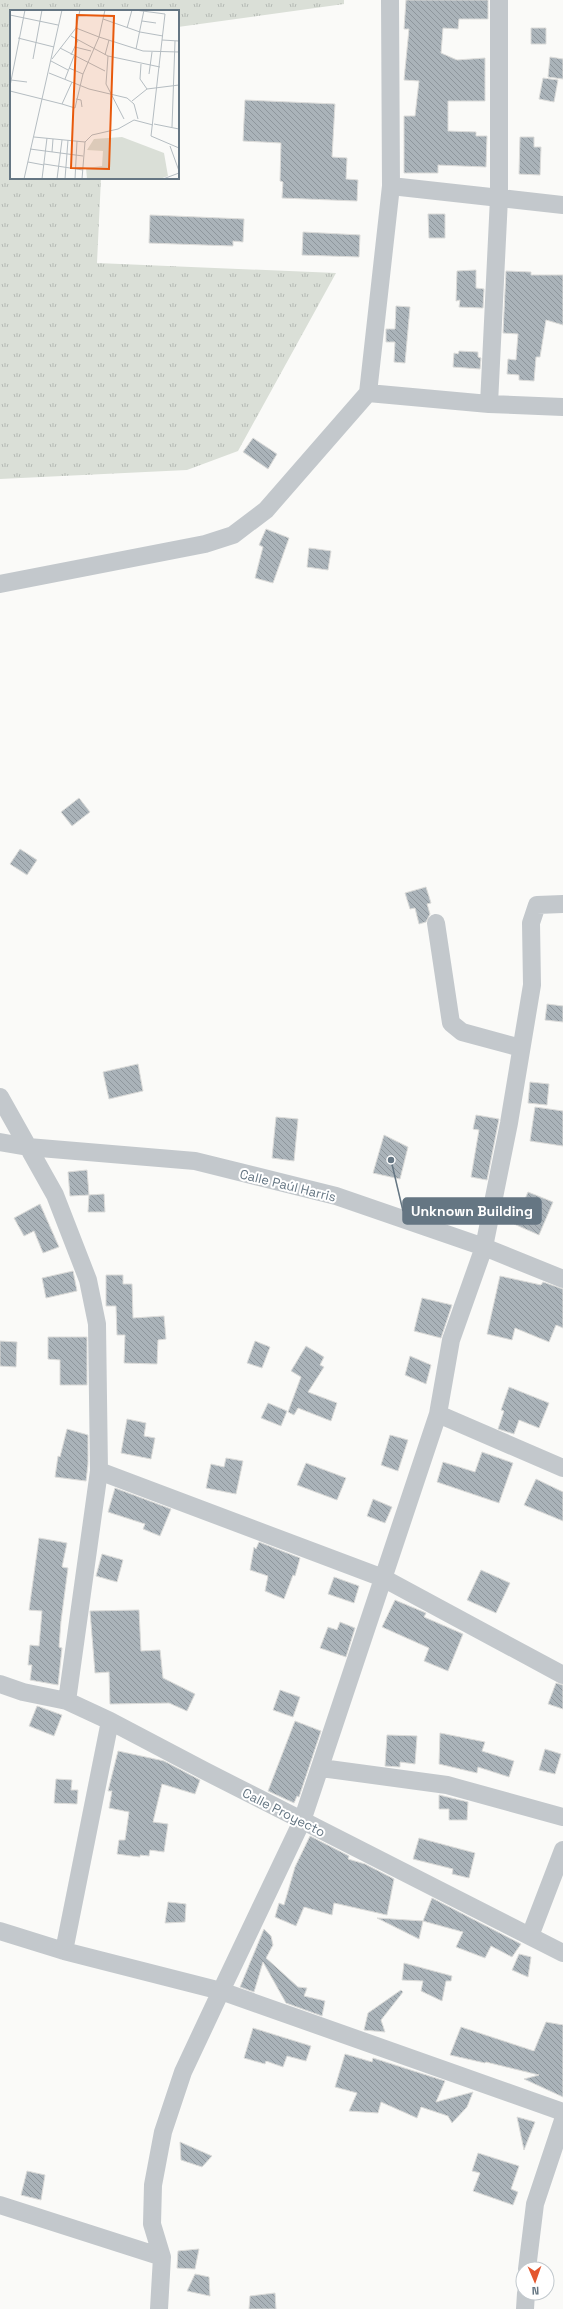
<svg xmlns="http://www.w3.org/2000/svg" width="563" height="2309" font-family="'Space Grotesk',sans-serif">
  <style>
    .grass { fill: url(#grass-tufts) }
    .building { fill: url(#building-back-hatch); stroke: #dcdcda }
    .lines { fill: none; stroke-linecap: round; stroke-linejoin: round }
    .minor { stroke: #c3c8cc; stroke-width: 18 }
    .labels { text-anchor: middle; stroke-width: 4; stroke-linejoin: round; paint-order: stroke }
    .street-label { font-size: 13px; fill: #657683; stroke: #fff }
    .inset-road { fill: none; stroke: #b5bdc2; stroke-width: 1 }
    .view { fill: #e8590c; fill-opacity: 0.15; stroke: #e8590c; stroke-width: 2 }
    .inset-edge { fill: none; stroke: #657683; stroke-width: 2 }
    .leader { fill: none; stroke: #657683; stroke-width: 1.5 }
    .callout-dot { fill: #657683; stroke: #fff; stroke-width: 1.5 }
    .callout { fill: #657683; stroke: #657683; stroke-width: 1.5 }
    .callout-label { font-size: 14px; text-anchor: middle; font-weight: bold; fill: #fff }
  </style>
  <defs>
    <pattern id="grass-tufts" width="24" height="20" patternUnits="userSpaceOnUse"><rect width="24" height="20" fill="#dadfd7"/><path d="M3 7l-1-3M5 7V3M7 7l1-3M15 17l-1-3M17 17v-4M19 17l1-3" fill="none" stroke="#b4b9b4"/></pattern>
    <pattern id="building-back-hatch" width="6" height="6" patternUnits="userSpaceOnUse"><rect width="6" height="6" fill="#aab3b9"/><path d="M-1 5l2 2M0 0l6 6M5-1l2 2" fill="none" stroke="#8e969c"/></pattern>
  </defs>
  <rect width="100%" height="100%" fill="#fafaf8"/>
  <!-- grass -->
  <path class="grass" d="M0 0H344V4L178 27V11H11V178H101L97 263 336 273 238 451 187 470 0 479Z"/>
  <!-- building -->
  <path class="building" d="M406 0H488V19H459L458 29 443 28 441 53 457 60 485 58V101H448V131L476 132V136H487L486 167 438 165V173H404V116H415L419 81 404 80 409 29H404Z
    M531 28H546V44H531Z
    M550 57 563 59V79L548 77Z
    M543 78 558 80 554 102 539 99Z
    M245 100 335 104 332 157 347 158 346 179 358 180 357 201 282 198 283 182 280 181 281 143 243 141Z
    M520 137H534V147H541L540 175 519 174Z
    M428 214H445V238H429Z
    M150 215 244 219 243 242 233 241V246L149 243Z
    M303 232 360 235 359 257 302 255Z
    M476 270V288L484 289 483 308 459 307 460 300 456 301 457 271Z
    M506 271 531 272V275H563V325L546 320 540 357H536L534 381 519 380V375L507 374 508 359 516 360 518 334 503 333Z
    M396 306 410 307 405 363 394 362 395 342H386V329H395Z
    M459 351 478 352V357L481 358 480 369 453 367 454 353 458 354Z
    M253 438 277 454 268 469 243 452Z
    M266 529 289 538 273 583 255 578 263 547 259 545Z
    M309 548 331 551 328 570 307 567Z
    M79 798 90 812 72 826 61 812Z
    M20 849 37 860 27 875 10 864Z
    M426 887 431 903 427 904 430 914 426 922 419 924 415 908 410 909 405 893Z
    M547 1004 563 1006V1022L545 1020Z
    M138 1064 143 1091 109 1099 103 1072Z
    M530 1082 549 1084 547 1105 528 1103Z
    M535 1107 563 1111V1146L530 1141Z
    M476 1115 499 1119 487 1180 471 1177 479 1130 473 1129Z
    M276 1117 298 1119 294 1161 272 1158Z
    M384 1135 408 1147 400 1179 373 1173Z
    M87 1170 89 1195 70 1196 68 1172Z
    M528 1192 553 1202 539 1235 514 1224Z
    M104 1194 105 1212H88L89 1195Z
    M40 1204 59 1247 43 1253 34 1231 24 1236 14 1218Z
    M73 1271 77 1291 46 1298 42 1278Z
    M106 1275H123V1284H132L133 1318 164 1316 166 1339 158 1340 157 1364 124 1363 125 1335H117L116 1306H106Z
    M500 1276 541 1285 543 1282 563 1289V1328L556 1325 549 1342 515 1328 512 1340 487 1334Z
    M422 1298 452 1305 441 1338 414 1331Z
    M48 1337H87V1385H60V1360L48 1359Z
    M0 1341 17 1342 16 1367 0 1366Z
    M255 1341 270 1347 262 1368 247 1363Z
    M306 1346 324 1357 320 1365 324 1367 308 1392 337 1403 331 1421 298 1408 294 1415 288 1412 301 1377 291 1371Z
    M410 1356 431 1365 426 1384 405 1375Z
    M509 1387 549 1403 539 1428 519 1420 514 1434 498 1429 504 1411 501 1410Z
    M268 1403 287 1411 281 1426 261 1418Z
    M127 1419 146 1423 144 1436 155 1438 151 1459 121 1453Z
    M67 1429 88 1435V1464L86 1481 55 1477 58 1456 60 1457Z
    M390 1435 408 1440 398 1471 381 1465Z
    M482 1452 513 1463 499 1503 437 1482 443 1462 475 1472Z
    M226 1458 243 1461 236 1494 206 1488 211 1464 224 1467Z
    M306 1463 346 1478 337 1500 297 1485Z
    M536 1479 563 1492V1521L524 1505Z
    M115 1488 171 1509 160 1536 143 1529 145 1524 108 1512Z
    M373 1499 392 1507 385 1523 367 1516Z
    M39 1538 67 1543 62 1567 68 1568 61 1621 59 1647 62 1648 58 1685 30 1680 32 1665H28L30 1645 39 1646 42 1611 29 1610Z
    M259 1542 300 1558 295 1576 293 1575 284 1599 265 1591 268 1576 250 1570 254 1547 256 1549Z
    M102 1554 123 1560 117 1582 96 1576Z
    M481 1570 510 1583 496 1613 467 1600Z
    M334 1577 359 1586 354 1603 328 1594Z
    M395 1600 426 1613 424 1617 463 1634 448 1671 424 1661 429 1648 382 1627Z
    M139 1610 141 1651 160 1650 163 1678 195 1694 187 1711 169 1703 110 1704 109 1672 95 1673 90 1611Z
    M340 1622 355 1628 346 1657 320 1648 328 1627 337 1630Z
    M556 1683 563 1685V1709L548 1704Z
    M280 1690 300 1697 293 1717 273 1710Z
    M37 1706 62 1715 54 1736 29 1726Z
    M295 1721 321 1731 299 1797 297 1796 294 1803 268 1791Z
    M440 1733 485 1742 482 1751 514 1761 509 1777 478 1767 477 1773 439 1764Z
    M387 1735 417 1736 415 1764 400 1762V1767L385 1766Z
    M545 1749 561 1754 555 1774 539 1770Z
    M118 1751 164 1761 200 1780 195 1794 162 1784 153 1822 168 1824 164 1852 150 1850 149 1856 140 1855V1857L117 1854 119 1840H125L129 1812 109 1808 112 1791H108Z
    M56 1779 72 1780 71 1790H78L77 1804 54 1803Z
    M439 1795 468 1802 467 1820H449V1809H439Z
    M310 1836 349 1856 348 1859 365 1864 394 1879 387 1915 334 1903 332 1915 304 1907 296 1926 275 1917 279 1903 284 1905 295 1867Z
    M419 1838 475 1853 469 1878 452 1874 453 1869 413 1859Z
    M432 1898 521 1944 512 1957 491 1946 485 1958 456 1947 463 1932 423 1921Z
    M168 1902 186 1904 185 1922 165 1923Z
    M377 1918 423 1921 419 1939Z
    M264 1929 271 1936 273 1945 266 1958 298 1987 307 1988 304 1996 325 2001 322 2016 286 2003 263 1962 254 1992 240 1987Z
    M519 1954 531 1957 528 1977 512 1970Z
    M404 1963 452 1976 451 1981H446L442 2001 421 1991 423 1981 402 1980Z
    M401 1990 403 1992 381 2020 385 2032 364 2030 368 2013Z
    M546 2022 563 2025V2097L524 2079 539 2075 486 2062 485 2063 450 2055 461 2027 534 2051Z
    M253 2028 311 2046 306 2061 287 2056 283 2067 266 2061 265 2064 244 2058Z
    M345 2054 372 2062 373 2058 445 2081 436 2102 473 2092 467 2107 452 2123 448 2116 421 2107 417 2118 381 2102 378 2113 349 2111 357 2093 335 2087Z
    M517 2117 535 2122 524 2150Z
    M180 2142 212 2156 202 2167 181 2160Z
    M478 2153 519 2166 511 2189 518 2192 513 2205 473 2191 480 2173 472 2171Z
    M27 2171 45 2175 41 2200 21 2195Z
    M199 2249 195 2269 177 2268 178 2251Z
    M195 2274 209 2277 210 2296 187 2291Z
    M275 2293 276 2309H249L250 2296Z"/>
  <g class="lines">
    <!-- minor -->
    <path class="minor" d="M391 186 563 205
      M368 393 489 404 563 407
      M489 404 499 198V0
      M0 584 205 544 233 535 266 510 368 393 391 186 390 0
      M436 923 451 1023 462 1032 521 1048
      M0 1097 55 1195 88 1280 97 1324 99 1471 67 1701
      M0 1142 28 1147 195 1161 336 1196 484 1247 563 1279
      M438 1414 563 1468
      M99 1471 383 1578 563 1675
      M0 1684 23 1692 67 1701 110 1721 205 1771 563 1953
      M321 1768 447 1785 563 1817
      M0 1931 64 1951 221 1991 302 1821 438 1414 451 1340 484 1247 509 1123 532 985 531 923 537 905 563 904
      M530 1936 563 1850
      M64 1951 110 1721
      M0 2205 162 2257
      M527 2269 535 2204 563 2120
      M159 2309 162 2257 152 2224 153 2185 163 2132 183 2072 221 1991 563 2112
      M525 2309 526 2293"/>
  </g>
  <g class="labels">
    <!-- street labels -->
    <g class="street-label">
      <text transform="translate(288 1185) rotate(14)" y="5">Calle Paúl Harris</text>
      <text transform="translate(284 1812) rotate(27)" y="5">Calle Proyecto</text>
    </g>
  </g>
  <!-- overview -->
  <g transform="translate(10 10)">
    <rect width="169" height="169" fill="#fafaf8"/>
    <path d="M112 127 154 143 158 166 150 169H77L76 158 92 156 93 141 77 140 84 129Z" fill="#dadfd7"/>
    <path class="inset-road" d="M98 0H121M125 0 155 4 141 126 169 138M0 5 48 15M93 9 130 22 153 26M132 11 146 13M66 18 89 27 95 0M117 18 122 0M61 26 98 46 150 57M8 28 44 37M152 30 169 31M65 37 81 41M50 38 95 61M126 39 134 0M61 45 68 30M95 45 99 30M98 46 96 74 114 109M23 49 32 0M42 49 66 18 70 0M41 51 58 60M131 54 130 69 137 79M59 58 73 64M39 63 79 79 117 88 124 94 128 109M139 64 142 42M55 69 64 46M1 70 17 72M0 76 15 0M0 81 52 94 62 72M66 89 71 90 72 97M122 91 137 79 169 75M52 94 65 98 73 64 89 27 133 41 169 42M144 114 169 119M162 117 165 31M24 127 75 132M160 136 169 161M20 139 73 146M42 142 43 129M18 152 34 155M34 154 73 160M14 169 52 0M32 169 37 128M47 169 52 130M55 169 58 130M65 169 67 131M72 169 75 132 82 125 108 119 124 110 143 115M153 169 169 163"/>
    <path class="view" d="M67 5 104 6 99 159 61 158Z"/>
    <rect width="169" height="169" class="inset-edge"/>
  </g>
  <!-- callouts -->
  <path class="leader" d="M391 1160L403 1211"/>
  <circle class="callout-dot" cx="391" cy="1160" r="4"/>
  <rect class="callout" x="403" y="1198" width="138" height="26" rx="4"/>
  <g class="callout-label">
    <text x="472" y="1216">Unknown Building</text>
  </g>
  <!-- north arrow -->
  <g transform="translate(535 2281) rotate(178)"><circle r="19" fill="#ffffff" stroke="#c1c8cd"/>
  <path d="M0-3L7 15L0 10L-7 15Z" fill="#e4572e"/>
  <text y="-6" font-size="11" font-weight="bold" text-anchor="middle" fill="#657683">N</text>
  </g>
</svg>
